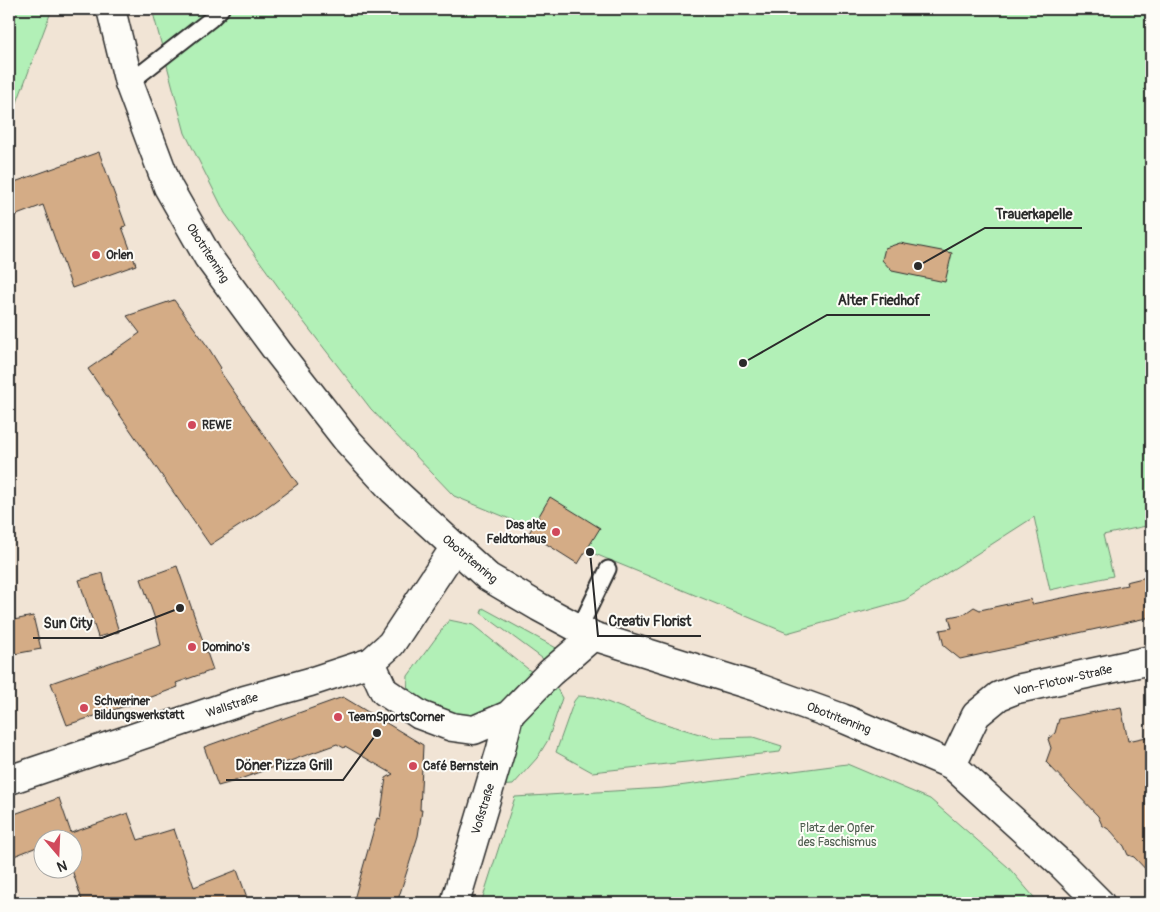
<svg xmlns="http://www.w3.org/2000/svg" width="1160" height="912" font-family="Pangolin,sans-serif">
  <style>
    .green { fill: #b2f0b7; stroke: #6e8e71 }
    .building { fill: #d4ac86; stroke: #2b2b2b }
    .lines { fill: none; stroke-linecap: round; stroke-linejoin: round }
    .service-casing { stroke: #2b2b2b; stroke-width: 19 }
    .minor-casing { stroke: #2b2b2b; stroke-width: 31 }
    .tertiary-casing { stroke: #2b2b2b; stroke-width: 31 }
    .service { stroke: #fdfcf7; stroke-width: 15 }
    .minor { stroke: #fdfcf7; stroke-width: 28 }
    .tertiary { stroke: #fdfcf7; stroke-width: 28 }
    .poi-dot { fill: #d1495b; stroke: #fdfcf7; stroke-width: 2 }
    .labels { text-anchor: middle; stroke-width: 4; stroke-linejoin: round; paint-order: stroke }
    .street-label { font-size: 12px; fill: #2b2b2b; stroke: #fdfcf7 }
    .poi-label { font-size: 12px; font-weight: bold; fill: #2b2b2b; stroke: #fdfcf7; text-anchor: start }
    .park-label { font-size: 12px; fill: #4d5c4e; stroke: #fdfcf7 }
    .leader { fill: none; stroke: #2b2b2b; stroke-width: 2 }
    .callout-dot { fill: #2b2b2b; stroke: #fdfcf7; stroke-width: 2 }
    .callout-label { font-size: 14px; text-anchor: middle; font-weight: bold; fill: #2b2b2b; stroke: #fdfcf7; stroke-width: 4; stroke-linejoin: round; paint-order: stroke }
  </style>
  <rect width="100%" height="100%" fill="#f1e4d5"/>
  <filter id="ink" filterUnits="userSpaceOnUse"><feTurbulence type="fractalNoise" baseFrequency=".02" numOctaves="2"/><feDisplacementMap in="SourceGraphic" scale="10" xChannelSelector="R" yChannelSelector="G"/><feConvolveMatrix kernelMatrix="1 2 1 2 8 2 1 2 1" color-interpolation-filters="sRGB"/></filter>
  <g filter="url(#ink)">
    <!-- green -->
    <path class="green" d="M9 9H52L9 124Z
      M152 9H1151V525L1103 535 1113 576 1050 590 1034 517 905 600 787 633 454 496 371 409 300 317 225 213 185 133Z
      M483 608 560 650 546 661 481 613Z
      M449 620 473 625 533 673 507 706 459 720 407 696 408 676Z
      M556 687 562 698 548 740 537 758 513 785 493 786C509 751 523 708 556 687Z
      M578 696 594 697 659 722 713 738 753 737 782 746 780 752 592 772 556 752 574 701Z
      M847 764 930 799 1008 867 1039 903H481L515 797 663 788Z"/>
    <!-- building -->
    <path class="building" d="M99 152 126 226 122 227 136 265 72 288 43 205 9 218V184Z
      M900 243 952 253 945 282 892 271 882 260 885 248Z
      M174 300 208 347 221 368 219 370 298 484 259 513 210 545 88 369 140 333 127 316Z
      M550 497 600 528 578 564 529 533Z
      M177 566 213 670 176 683 178 687 141 701 67 725 51 683 161 645 156 622 141 579Z
      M103 573 107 593 119 632 98 637 79 580Z
      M1151 576V617L960 659 944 646 940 630 952 628 949 617 964 614 974 607 980 610 1031 599 1032 604 1127 585 1126 582Z
      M33 616 41 649 9 655V621Z
      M343 697 423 745 420 810H422L418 836 397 903H353L377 818 380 819 386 778 393 774 345 746 344 748 337 744 232 782 218 786 204 747Z
      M1121 707 1128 741 1151 736V875L1134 857 1128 855 1124 846 1111 831 1102 825 1098 816 1046 762 1051 748 1048 739 1055 733 1059 719Z
      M59 798 71 833 128 813 138 840 174 829 194 887 237 870 249 903H83L72 870V840H42V845L9 858V816Z"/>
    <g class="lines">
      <!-- service casing -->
      <g class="service-casing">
        <path id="service" d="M129 83 211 19 221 9
          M579 629 608 569"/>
      </g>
      <!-- minor casing -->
      <g class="minor-casing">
        <path id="minor" d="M371 662 384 691 420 715 452 727 474 730 509 715 550 673 593 636
          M952 765 976 715 999 696 1017 689 1151 660
          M9 780 245 700 310 682 371 662 391 644 455 547
          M455 903 501 749 509 715"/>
      </g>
      <!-- tertiary casing -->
      <g class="tertiary-casing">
        <path id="tertiary" d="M111 9 129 83 168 187 208 257 278 352 346 439 393 490 455 547 488 577 539 607 593 636 756 687 842 718 952 765 1063 866 1100 903"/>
      </g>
      <!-- service -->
      <use href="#service" class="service"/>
      <!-- minor -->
      <use href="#minor" class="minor"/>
      <!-- tertiary -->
      <use href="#tertiary" class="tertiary"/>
    </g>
  </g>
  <!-- markers -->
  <g class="poi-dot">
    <circle cx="96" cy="255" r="5"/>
    <circle cx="192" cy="425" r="5"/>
    <circle cx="556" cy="532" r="5"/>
    <circle cx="192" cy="647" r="5"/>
    <circle cx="84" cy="708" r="5"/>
    <circle cx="338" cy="717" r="5"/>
    <circle cx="413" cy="766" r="5"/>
  </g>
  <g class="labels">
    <!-- street labels -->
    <g class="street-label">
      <text transform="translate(208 253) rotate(57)" y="4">Obotritenring</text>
      <text transform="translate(470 559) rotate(40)" y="4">Obotritenring</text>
      <text transform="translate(1063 680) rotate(-13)" y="4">Von-Flotow-Straße</text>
      <text transform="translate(232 705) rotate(-18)" y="4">Wallstraße</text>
      <text transform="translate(839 718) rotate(21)" y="4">Obotritenring</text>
      <text transform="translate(483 809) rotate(-73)" y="4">Voßstraße</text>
    </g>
    <!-- poi labels -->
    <g class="poi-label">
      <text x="106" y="259">Orlen</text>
      <text x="202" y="429">REWE</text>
      <text x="546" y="529" text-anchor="end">Das alte<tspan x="546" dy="14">Feldtorhaus</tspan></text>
      <text x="202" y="651">Domino's</text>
      <text x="94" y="705">Schweriner<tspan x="94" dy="14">Bildungswerkstatt</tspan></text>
      <text x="348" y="721">TeamSportsCorner</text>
      <text x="423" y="770">Café Bernstein</text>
    </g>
    <!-- park labels -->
    <g class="park-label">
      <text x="837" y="832">Platz der Opfer<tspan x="837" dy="14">des Faschismus</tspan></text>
    </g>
  </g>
  <!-- callouts -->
  <path class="leader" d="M918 266L985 228H1082M743 363L827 315H930M590 552L598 636H701M180 608L102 638H33M377 733L343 780H226"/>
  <g class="callout-dot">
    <circle cx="918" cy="266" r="5"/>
    <circle cx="743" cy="363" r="5"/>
    <circle cx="590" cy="552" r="5"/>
    <circle cx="180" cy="608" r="5"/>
    <circle cx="377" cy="733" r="5"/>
  </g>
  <g class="callout-label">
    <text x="1034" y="219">Trauerkapelle</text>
    <text x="879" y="305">Alter Friedhof</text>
    <text x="650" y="626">Creativ Florist</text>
    <text x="68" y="628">Sun City</text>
    <text x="284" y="770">Döner Pizza Grill</text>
  </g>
  <!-- margin -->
  <rect width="1160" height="912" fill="none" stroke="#fdfcf7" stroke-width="30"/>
  <rect x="15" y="15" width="1130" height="882" fill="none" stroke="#2b2b2b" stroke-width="2" filter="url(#ink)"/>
  <!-- north arrow -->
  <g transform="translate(58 854) rotate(161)"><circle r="24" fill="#fdfcf7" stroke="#a9a8a5"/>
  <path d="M0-4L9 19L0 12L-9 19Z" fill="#d1495b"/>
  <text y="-8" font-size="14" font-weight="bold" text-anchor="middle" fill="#2b2b2b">N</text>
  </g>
</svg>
